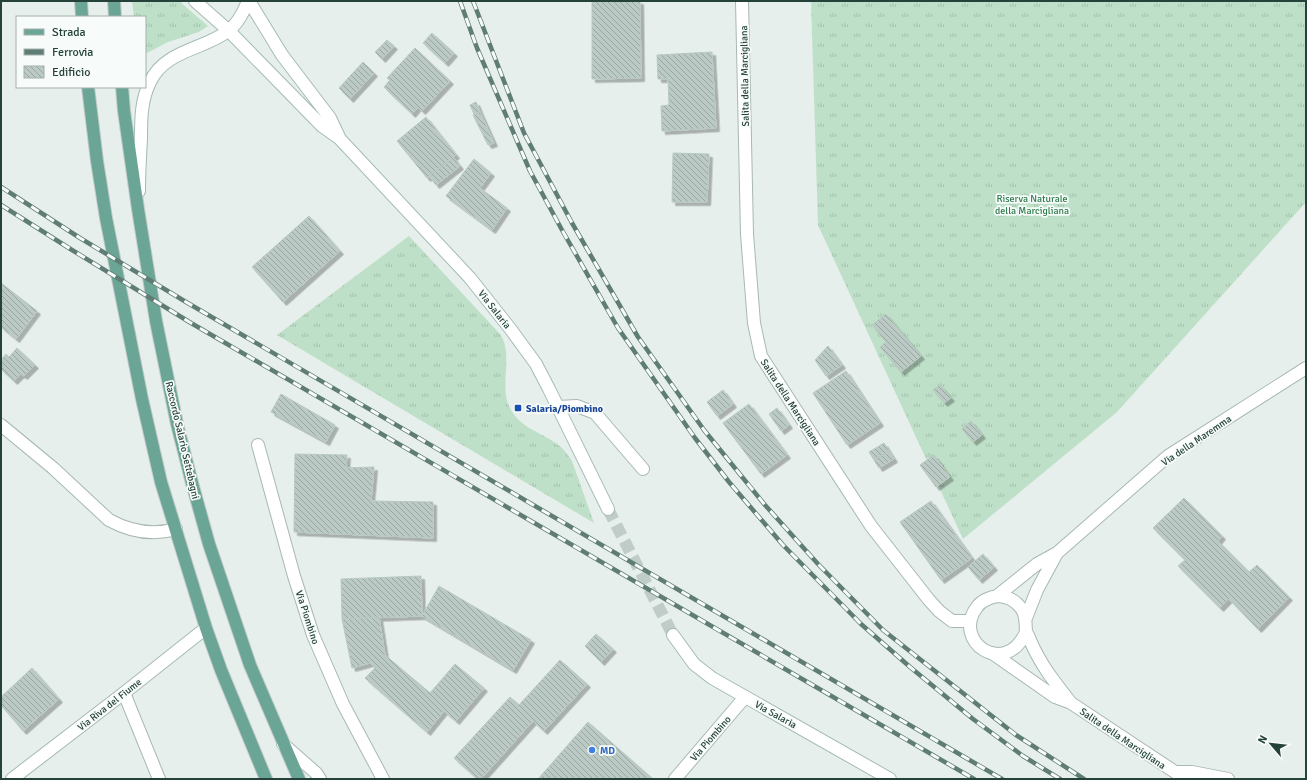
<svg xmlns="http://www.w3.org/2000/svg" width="1307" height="780" font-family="Signika,sans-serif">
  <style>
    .grass { fill: url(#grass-tufts) }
    .building { fill: url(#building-back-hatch); stroke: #b8c9c2; filter: url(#shadow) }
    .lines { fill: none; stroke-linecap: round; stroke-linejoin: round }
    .secondary-tunnel { stroke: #bfccc8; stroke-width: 12; stroke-dasharray: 12 6; stroke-linecap: butt }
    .lane-casing { stroke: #a8b8b2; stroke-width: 14 }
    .street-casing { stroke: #a8b8b2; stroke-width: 14 }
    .secondary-casing { stroke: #a4bbb3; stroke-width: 14 }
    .primary-casing { stroke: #c2cac8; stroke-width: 14 }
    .lane { stroke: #fff; stroke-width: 12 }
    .street { stroke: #fff; stroke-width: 12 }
    .secondary { stroke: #fff; stroke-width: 12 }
    .primary { stroke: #6aa596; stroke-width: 12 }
    .rail-casing { stroke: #5f7d75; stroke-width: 4.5 }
    .rail { stroke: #f7fbf9; stroke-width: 3; stroke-dasharray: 9; stroke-linecap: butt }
    .transit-dot { fill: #1a4fb4; stroke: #f7fbf9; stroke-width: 1.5 }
    .shop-dot { fill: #3f7fe0; stroke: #f7fbf9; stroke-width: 1.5 }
    .labels { text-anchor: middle; stroke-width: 3.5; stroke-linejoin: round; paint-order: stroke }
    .street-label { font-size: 10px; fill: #24423a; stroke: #f7fbf9 }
    .park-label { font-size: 10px; fill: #2d7a4b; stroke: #f7fbf9 }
    .transit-label { font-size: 10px; font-weight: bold; fill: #164399; stroke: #f7fbf9; text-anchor: start }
    .shop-label { font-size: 10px; font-weight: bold; fill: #366cbe; stroke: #f7fbf9; text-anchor: start }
  </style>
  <defs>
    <pattern id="grass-tufts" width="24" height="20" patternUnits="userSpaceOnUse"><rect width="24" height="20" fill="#bfe0c8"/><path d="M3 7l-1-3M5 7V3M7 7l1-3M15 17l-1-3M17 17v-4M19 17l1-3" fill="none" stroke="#a4c1ad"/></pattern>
    <pattern id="building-back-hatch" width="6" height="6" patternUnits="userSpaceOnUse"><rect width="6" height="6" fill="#bbcac4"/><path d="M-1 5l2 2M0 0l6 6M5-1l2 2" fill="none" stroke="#98a6a0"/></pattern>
    <filter id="shadow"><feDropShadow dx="3.5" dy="3.5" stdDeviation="0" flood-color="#0004"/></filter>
  </defs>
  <rect width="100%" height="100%" fill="#e6efeb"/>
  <!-- grass -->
  <path class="grass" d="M132 1H179L208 26 199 32 168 42 145 54V17H134Z
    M811 1H1306V202L1117 412 963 539 818 225Z
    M409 236 500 334C514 354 499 385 509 406 519 429 543 432 561 447 565 451 569 456 572 461L594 523 277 335Z"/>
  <!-- building -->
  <path class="building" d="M592 1H640L641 78 592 79Z
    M432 33 454 53 445 63 423 43Z
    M387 40 394 46 382 59 375 52Z
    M415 48 450 81 422 111 387 78Z
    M712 52 716 128 662 131 661 106 669 105 668 79H658L657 55Z
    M363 62 374 73 350 99 339 88Z
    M390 80 418 107 412 114 384 87Z
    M476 102 480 112 474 114 470 105Z
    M480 112 494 143 488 145 473 115Z
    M426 117 456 155 427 178 397 141Z
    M673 153 709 154 707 202H672Z
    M453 157 460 166 436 185 429 176Z
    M474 159 491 173 480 188 507 208 492 230 446 196Z
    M309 216 340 251 283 302 252 267Z
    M1 283 37 311 16 339 1 327Z
    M886 314 921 356 901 372 880 347 886 342 872 325Z
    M828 346 842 365 826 376 815 360Z
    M17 348 35 365 24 376 21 374 14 381 1 369V360L6 354 9 357Z
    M846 371 880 423 847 445 813 393Z
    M940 385 951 398 944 403 933 390Z
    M723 390 733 404 717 416 707 402Z
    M281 394 335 425 326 442 271 412Z
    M749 404 787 455 761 474 723 423Z
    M777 408 789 425 781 431 769 414Z
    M971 421 982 435 973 442 962 429Z
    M884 443 889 451 874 460 869 452Z
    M889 451 894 459 879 468 874 460Z
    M295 454 347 455 346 468 374 467 371 501 433 502V538L294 532Z
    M934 455 950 477 936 487 920 465Z
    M1184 498 1222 536 1218 541 1249 572 1257 565 1289 597 1258 629 1229 599 1220 608 1178 566 1185 560 1153 528Z
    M931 501 972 558 941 580 900 522Z
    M983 554 994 567 979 580 968 567Z
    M421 576 422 616 342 619 341 579Z
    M439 586 531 640 513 670 422 616Z
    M379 617 385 655 430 693 455 664 484 688 456 721 444 711 427 732 365 678 375 668 370 663 352 668 342 619Z
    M596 634 613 649 601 662 585 646Z
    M560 660 587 684 544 731 533 721 481 779H478L454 758 510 697 519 705Z
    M32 668 59 699 23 731 1 705V697Z
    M588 722 653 779H538Z"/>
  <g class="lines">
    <!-- secondary-tunnel -->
    <path class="secondary-tunnel" d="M608 509 673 635"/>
    <!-- lane casing -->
    <g class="lane-casing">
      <path id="lane" d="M558 407 577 406 595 413 643 469
        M124 693 159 779"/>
    </g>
    <!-- street casing -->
    <g class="street-casing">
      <path id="street" d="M742 1 747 234 754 323 761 356 871 526 929 600 939 611 952 621H970
        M1 425 53 468 109 520C131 532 152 536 176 529
        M258 445 294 576 313 635 343 704 383 779
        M997 596 1037 564 1057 553 1168 456 1306 368
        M1026 618 1037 590 1057 553
        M1026 632C1005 679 951 641 977 607 981 601 990 597 998 596 1007 596 1016 601 1021 608 1027 616 1025 623 1026 631 1027 634 1029 637 1030 640 1040 664 1055 683 1071 703
        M992 653 1055 697 1071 703 1175 772 1183 779
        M283 744 316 773 320 779
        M1175 772H1192L1228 779
        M12 779 124 693 206 628
        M675 779 745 697"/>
    </g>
    <!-- secondary casing -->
    <g class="secondary-casing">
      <path id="secondary" d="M195 1 229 31 322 126 339 138 470 278 512 331 536 364 549 389 608 509
        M249 1 282 55 330 118 339 137
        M139 191C139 174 140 156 141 139 141 119 141 100 150 82 165 50 203 50 228 31 238 24 244 11 248 1
        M673 635 694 664 712 678 890 779"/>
    </g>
    <!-- primary casing -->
    <g class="primary-casing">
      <path id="primary" d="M81 1 82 17
        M114 1 115 17
        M88 87 97 161 106 218 142 399 161 482 206 628 221 670 266 779
        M122 87 124 111 138 209 156 321 177 424 192 483 209 544 250 665 299 779"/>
    </g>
    <!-- lane -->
    <use href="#lane" class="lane"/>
    <!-- street -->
    <use href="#street" class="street"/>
    <!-- secondary -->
    <use href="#secondary" class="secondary"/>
    <!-- primary -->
    <use href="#primary" class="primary"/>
    <!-- rail casing -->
    <g class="rail-casing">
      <path id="rail" d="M460 1 477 48 530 171 562 230 618 328 695 438 729 482 783 545 861 624 910 667 973 719 1023 756 1060 779
        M473 1 524 133 572 223 638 337 704 430 765 505 818 564 883 630 1016 735 1084 779
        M1 187 80 238 186 302 1002 779
        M1 205 72 250 191 323 974 779"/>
    </g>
    <!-- rail -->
    <use href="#rail" class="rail"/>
  </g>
  <!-- markers -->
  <rect class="transit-dot" x="514" y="404" width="8" height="8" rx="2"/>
  <circle class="shop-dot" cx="592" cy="750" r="4"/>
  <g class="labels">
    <!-- street labels -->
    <g class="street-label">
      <text transform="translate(744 76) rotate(-91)" y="4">Salita della Marcigliana</text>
      <text transform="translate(495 309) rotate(52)" y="4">Via Salaria</text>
      <text transform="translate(791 402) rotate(57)" y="4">Salita della Marcigliana</text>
      <text transform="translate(183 440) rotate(77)" y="4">Raccordo Salario Settebagni</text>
      <text transform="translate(1196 440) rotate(-34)" y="4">Via della Maremma</text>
      <text transform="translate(308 617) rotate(72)" y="4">Via Piombino</text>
      <text transform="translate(109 704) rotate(-38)" y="4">Via Riva del Fiume</text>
      <text transform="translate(776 714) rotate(29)" y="4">Via Salaria</text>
      <text transform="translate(710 738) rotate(-49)" y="4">Via Piombino</text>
      <text transform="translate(1123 738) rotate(34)" y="4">Salita della Marcigliana</text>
    </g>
    <!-- park labels -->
    <g class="park-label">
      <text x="1032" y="202">Riserva Naturale<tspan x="1032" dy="12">della Marcigliana</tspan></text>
    </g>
    <!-- transit labels -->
    <g class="transit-label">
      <text x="526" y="412">Salaria/Piombino</text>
    </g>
    <!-- shop labels -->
    <g class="shop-label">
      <text x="600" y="754">MD</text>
    </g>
  </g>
  <!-- border -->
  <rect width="1307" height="780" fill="none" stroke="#24423a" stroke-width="4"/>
  <!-- legend -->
  <rect x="16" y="16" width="130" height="72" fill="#f7fbf9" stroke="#a3b1ad"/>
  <rect x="24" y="29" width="20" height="6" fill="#6aa596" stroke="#a3b1ad"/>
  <text x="52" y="36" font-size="12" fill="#24423a">Strada</text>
  <rect x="24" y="49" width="20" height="6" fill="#5f7d75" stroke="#a3b1ad"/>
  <text x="52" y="56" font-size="12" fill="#24423a">Ferrovia</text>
  <rect x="24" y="66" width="20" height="12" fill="url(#building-back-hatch)" stroke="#a3b1ad"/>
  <text x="52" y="76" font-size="12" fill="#24423a">Edificio</text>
  <!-- north arrow -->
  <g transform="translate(1271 744) rotate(298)" stroke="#f7fbf9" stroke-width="3" paint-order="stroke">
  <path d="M0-3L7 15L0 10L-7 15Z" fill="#24423a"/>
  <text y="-6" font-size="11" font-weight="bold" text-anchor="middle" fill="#24423a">N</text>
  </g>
</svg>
